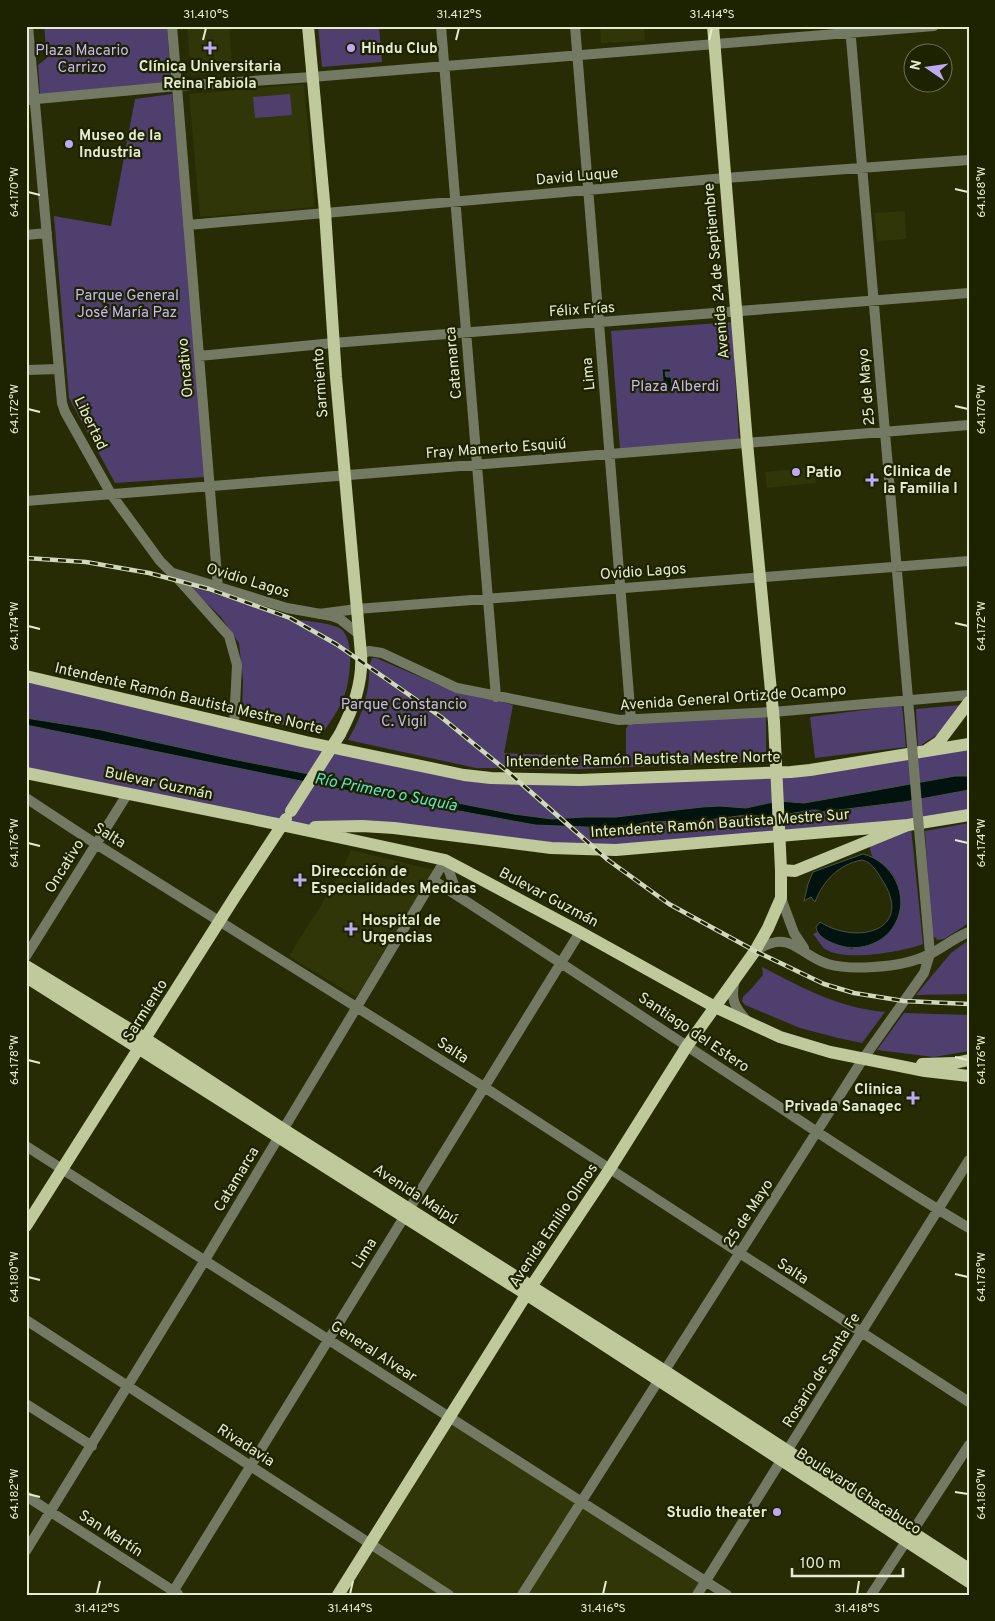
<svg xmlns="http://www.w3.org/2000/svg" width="995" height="1621" font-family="Overpass,sans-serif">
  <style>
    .built { fill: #303607 }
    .green { fill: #4e3f6f }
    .water { fill: #02120e; stroke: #465348 }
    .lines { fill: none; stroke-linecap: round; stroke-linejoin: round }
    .minor { stroke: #747963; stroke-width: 10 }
    .major { stroke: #c0c99c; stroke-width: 12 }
    .rail-casing { stroke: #d2d8bc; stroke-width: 4.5 }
    .rail { stroke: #1d2200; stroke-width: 2.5; stroke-dasharray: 8; stroke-linecap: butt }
    .minor-bridge { stroke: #747963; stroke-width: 10 }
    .major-bridge { stroke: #c0c99c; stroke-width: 12 }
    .ticks { fill: none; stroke: #e5ebd0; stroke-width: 2 }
    .poi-dot { fill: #bea9f4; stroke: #1d2200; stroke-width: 2 }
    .labels { text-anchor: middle; stroke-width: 4.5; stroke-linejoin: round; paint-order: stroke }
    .poi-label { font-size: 15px; font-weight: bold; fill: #e5ebd0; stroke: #1d2200; text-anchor: start }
    .park-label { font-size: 15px; fill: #c8b6f9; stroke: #1d2200 }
    .street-label { font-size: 15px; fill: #e5ebd0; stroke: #1d2200 }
    .water-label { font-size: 16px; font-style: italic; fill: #5ae5c9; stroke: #1d2200 }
    .neatline { fill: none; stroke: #e5ebd0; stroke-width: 2 }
    .ticks-label { font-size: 12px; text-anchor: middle; fill: #e5ebd0 }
  </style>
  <rect width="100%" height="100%" fill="#272c05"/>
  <!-- built -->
  <path class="built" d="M187 26H229L233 71 191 75Z
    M600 26H644L645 41 601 43Z
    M304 84 315 207 200 217 189 94Z
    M905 211 906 239 877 241 874 213Z
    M814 467 816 483 767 488 765 472Z
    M351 850 434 870 356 997 289 956 338 878Z
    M450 1417 706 1581 697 1595H338Z"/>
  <!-- green -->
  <path class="green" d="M44 26H167L171 82 40 94 38 65 47 58Z
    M318 26H379L382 62 322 67Z
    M172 94 185 220 205 477 115 483 69 398 54 216 111 226 135 99Z
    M290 94 292 115 255 118 253 97Z
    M732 322 739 441 620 449 611 331Z
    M190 587C223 594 253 608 285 617 298 621 332 622 341 629 355 640 350 679 345 694 340 709 330 722 322 734L242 716 243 680 239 643 220 616Z
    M372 658H376L441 686 513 705 504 753 626 758V729L631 720 766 713V762L580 769 476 768 348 740C358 723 365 706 368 687 370 677 368 667 372 658Z
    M26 676 464 775 791 772 969 744V776H955L927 781 804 803 778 801 746 808 669 812 616 817 552 819 514 814 232 759 101 730 26 718Z
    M902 705 906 747 815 758 810 717Z
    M960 705 938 734 918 747 916 709Z
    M26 725 350 791 535 825 611 828 620 826H632L647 822 700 821 746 815 770 817 813 810 828 812 904 802 969 790V815L616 850 468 837 295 828 26 773Z
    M969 823V923L944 939 938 940 933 936 932 931 925 831Z
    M911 828 923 944C902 952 845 962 825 949 821 946 817 938 813 934L817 932 828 941 852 949 895 924C902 907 903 886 890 871 886 866 876 862 872 856 871 853 870 848 869 845Z
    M969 940V994L916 995 951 953Z
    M762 967C805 989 836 1007 885 1012L862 1043 838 1038 800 1028 745 1005 742 1001 743 997 752 988 763 975Z
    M904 1013 969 1015V1051L934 1057 877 1050Z"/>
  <!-- water -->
  <path class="water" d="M662 369H670L671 372H665L666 377H671L672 384 679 383V381L694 380V387L671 390 668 392 664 390Z
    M26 718 101 730 232 759 514 814 552 819 585 817H616L702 807 720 806 746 808 778 801 804 803 827 799 955 776H969V790L904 802 822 812 818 810H813L770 817 746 815 700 821 647 822 632 826H620L611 828 535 825 350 791 26 725Z
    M863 854C892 861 911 896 895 924 884 945 856 953 835 944 827 941 817 936 816 927L820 922C858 946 916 930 881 878 876 870 871 862 862 860 839 864 823 881 815 902L811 897 804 901 808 884 813 872Z"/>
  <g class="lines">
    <!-- minor -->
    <path class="minor" d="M28 26 62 403 65 412 111 494 160 561 179 580 229 636 237 665 234 725
      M172 26 218 588
      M441 26 496 697
      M575 26 631 720
      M850 27 912 745
      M26 100 177 86 312 77 934 26
      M188 225 725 178 969 160
      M26 235 47 233
      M199 356 333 343 969 293
      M26 370 59 369
      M26 501 969 425
      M173 573 287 608 332 616 340 619 360 635
      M319 614 357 609 969 561
      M361 654 369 651 382 653 457 688 619 720 773 712 969 695
      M26 798 96 844 484 1087 969 1402
      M445 860 458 896
      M433 880C539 948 644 1018 749 1087 822 1135 894 1184 969 1228
      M781 898 794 933 804 948
      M755 951C791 928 797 954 828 964 842 968 859 968 873 967 893 966 915 962 932 953 945 946 956 937 969 932
      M26 956 128 793
      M735 980C730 999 734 1006 747 1021
      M26 1146 727 1595
      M26 1320 449 1595
      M26 1404 92 1446
      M26 1496 178 1594
      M26 1551 205 1260 445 860
      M171 1595 580 932
      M522 1595 863 1059 924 973 930 954 919 829
      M697 1595 969 1160
      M871 1595 969 1445"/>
    <!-- major -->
    <path class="major" d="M308 26 325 212 336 377 361 654C363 683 353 709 340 734
      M713 26 747 443 774 722
      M26 676 306 742 464 775 491 778 580 780 791 772 810 770 969 744
      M927 750 939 742 969 702
      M26 773 282 825 445 860 580 932 715 1007 780 1037 830 1052 925 1071 969 1076
      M315 827 362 826 394 828 551 848 616 850 908 825 969 815
      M26 966 146 1039 283 1129 665 1371 969 1569
      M26 977 521 1291 969 1582
      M922 1064 955 1063 969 1060
      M26 1226 236 895 286 819
      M338 1595 531 1287 609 1170 687 1046 755 951 768 928 781 898V870L795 871 908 825"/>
    <!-- rail casing -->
    <g class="rail-casing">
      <path id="rail" d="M26 558 86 562 149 573 209 589 290 618 336 644 441 717 507 771 608 860 669 904 755 951 824 984 854 993 904 1001 969 1004"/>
    </g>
    <!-- rail -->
    <use href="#rail" class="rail"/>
    <!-- minor-bridge -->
    <path class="minor-bridge" d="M912 745 919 829"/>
    <!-- major-bridge -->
    <path class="major-bridge" d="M774 722 781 870
      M291 811 340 734"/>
  </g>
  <!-- ticks -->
  <path class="ticks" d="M203 40 206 28M456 40 459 28M709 40 712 28M955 189 968 192M28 192 40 195M955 406 968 409M28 409 40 412M955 623 968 626M28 626 40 629M955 840 968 843M28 843 40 846M955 1057 968 1060M28 1060 40 1063M955 1274 968 1277M28 1277 40 1280M955 1492 968 1494M28 1494 40 1497M97 1594 100 1581M350 1594 353 1581M603 1594 606 1581M857 1594 859 1581"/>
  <!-- markers -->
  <g class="poi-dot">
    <path d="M207.5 40.5h5v5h5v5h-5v5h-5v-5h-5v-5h5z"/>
    <circle cx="351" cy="48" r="5"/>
    <circle cx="69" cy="144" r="5"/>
    <circle cx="796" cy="472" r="5"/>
    <path d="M869.5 472.5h5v5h5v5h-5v5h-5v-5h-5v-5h5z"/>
    <path d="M297.5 872.5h5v5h5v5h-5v5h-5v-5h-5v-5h5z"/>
    <path d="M348.5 921.5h5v5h5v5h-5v5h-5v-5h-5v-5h5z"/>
    <path d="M910.5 1090.5h5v5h5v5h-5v5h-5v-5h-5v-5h5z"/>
    <circle cx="777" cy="1512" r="5"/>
  </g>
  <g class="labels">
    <!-- poi labels -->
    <g class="poi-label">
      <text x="361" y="53">Hindu Club</text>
      <text x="210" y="71" text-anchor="middle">Clínica Universitaria<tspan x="210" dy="17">Reina Fabiola</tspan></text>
      <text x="79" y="140">Museo de la<tspan x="79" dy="17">Industria</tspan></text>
      <text x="883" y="476">Clinica de<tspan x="883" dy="17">la Familia I</tspan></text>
      <text x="806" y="477">Patio</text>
      <text x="311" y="876">Direccción de<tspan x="311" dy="17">Especialidades Medicas</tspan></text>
      <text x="362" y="925">Hospital de<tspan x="362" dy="17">Urgencias</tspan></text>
      <text x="902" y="1094" text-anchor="end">Clinica<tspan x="902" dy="17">Privada Sanagec</tspan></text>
      <text x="767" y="1517" text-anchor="end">Studio theater</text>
    </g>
    <!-- park labels -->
    <g class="park-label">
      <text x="82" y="55">Plaza Macario<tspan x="82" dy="17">Carrizo</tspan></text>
      <text x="127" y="300">Parque General<tspan x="127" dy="17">José María Paz</tspan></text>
      <text x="675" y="391">Plaza Alberdi</text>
      <text x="404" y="709">Parque Constancio<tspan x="404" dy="17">C. Vigil</tspan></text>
    </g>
    <!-- street labels -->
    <g class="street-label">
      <text transform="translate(577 176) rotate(-5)" y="5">David Luque</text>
      <text transform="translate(716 271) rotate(-95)" y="5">Avenida 24 de Septiembre</text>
      <text transform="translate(582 309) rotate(-4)" y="5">Félix Frías</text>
      <text transform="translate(453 363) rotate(-95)" y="5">Catamarca</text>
      <text transform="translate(185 368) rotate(-95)" y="5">Oncativo</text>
      <text transform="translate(588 374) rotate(-95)" y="5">Lima</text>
      <text transform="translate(320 383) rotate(-94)" y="5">Sarmiento</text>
      <text transform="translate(866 387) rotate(-95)" y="5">25 de Mayo</text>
      <text transform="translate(91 423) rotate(64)" y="5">Libertad</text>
      <text transform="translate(496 448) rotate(-4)" y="5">Fray Mamerto Esquiú</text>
      <text transform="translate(643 571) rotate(-4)" y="5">Ovidio Lagos</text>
      <text transform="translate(248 580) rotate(17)" y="5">Ovidio Lagos</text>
      <text transform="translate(733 697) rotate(-4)" y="5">Avenida General Ortiz de Ocampo</text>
      <text transform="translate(189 698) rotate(13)" y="5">Intendente Ramón Bautista Mestre Norte</text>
      <text transform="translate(643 759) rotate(-1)" y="5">Intendente Ramón Bautista Mestre Norte</text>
      <text transform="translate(159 783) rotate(12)" y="5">Bulevar Guzmán</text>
      <text transform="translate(720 823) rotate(-4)" y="5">Intendente Ramón Bautista Mestre Sur</text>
      <text transform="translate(110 835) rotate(32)" y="5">Salta</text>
      <text transform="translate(64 866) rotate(-58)" y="5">Oncativo</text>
      <text transform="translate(549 897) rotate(28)" y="5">Bulevar Guzmán</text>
      <text transform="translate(145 1010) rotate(-58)" y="5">Sarmiento</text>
      <text transform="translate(694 1032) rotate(34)" y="5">Santiago del Estero</text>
      <text transform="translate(453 1050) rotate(33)" y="5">Salta</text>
      <text transform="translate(236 1179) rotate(-59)" y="5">Catamarca</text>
      <text transform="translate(416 1194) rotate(33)" y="5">Avenida Maipú</text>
      <text transform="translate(748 1213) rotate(-57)" y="5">25 de Mayo</text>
      <text transform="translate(553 1225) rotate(-56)" y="5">Avenida Emilio Olmos</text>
      <text transform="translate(364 1253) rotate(-58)" y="5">Lima</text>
      <text transform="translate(793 1271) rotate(33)" y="5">Salta</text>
      <text transform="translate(374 1351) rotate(33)" y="5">General Alvear</text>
      <text transform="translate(821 1370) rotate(-58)" y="5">Rosario de Santa Fe</text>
      <text transform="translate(246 1445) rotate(33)" y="5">Rivadavia</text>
      <text transform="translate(859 1491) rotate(33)" y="5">Boulevard Chacabuco</text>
      <text transform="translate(111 1533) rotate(33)" y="5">San Martín</text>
    </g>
    <!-- water labels -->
    <g class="water-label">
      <text transform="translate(386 791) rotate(11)" y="6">Río Primero o Suquía</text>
    </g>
  </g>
  <!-- border -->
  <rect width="995" height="1621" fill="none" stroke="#1d2200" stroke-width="55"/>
  <!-- north arrow -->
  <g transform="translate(928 68) rotate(283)"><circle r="24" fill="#1d2200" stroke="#6d7253"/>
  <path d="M0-4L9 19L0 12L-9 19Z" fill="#bea9f4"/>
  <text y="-8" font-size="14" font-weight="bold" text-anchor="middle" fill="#e5ebd0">N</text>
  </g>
  <!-- scale -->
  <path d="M792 1568v8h111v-8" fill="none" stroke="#e5ebd0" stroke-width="2.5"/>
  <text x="800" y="1568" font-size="15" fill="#e5ebd0" stroke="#1d2200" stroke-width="4" paint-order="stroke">100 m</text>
  <rect x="28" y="28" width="940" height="1566" class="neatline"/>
  <g class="ticks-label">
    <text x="206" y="18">31.410°S</text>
    <text x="459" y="18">31.412°S</text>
    <text x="712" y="18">31.414°S</text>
    <text transform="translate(981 192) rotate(-90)" y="4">64.168°W</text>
    <text transform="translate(14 192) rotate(-90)" y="4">64.170°W</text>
    <text transform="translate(981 409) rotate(-90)" y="4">64.170°W</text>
    <text transform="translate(14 409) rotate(-90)" y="4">64.172°W</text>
    <text transform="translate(981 626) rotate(-90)" y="4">64.172°W</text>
    <text transform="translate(14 626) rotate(-90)" y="4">64.174°W</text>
    <text transform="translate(981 843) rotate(-90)" y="4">64.174°W</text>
    <text transform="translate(14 843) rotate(-90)" y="4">64.176°W</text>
    <text transform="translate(981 1060) rotate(-90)" y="4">64.176°W</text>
    <text transform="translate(14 1060) rotate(-90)" y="4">64.178°W</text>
    <text transform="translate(981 1277) rotate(-90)" y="4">64.178°W</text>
    <text transform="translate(14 1277) rotate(-90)" y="4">64.180°W</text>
    <text transform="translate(981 1494) rotate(-90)" y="4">64.180°W</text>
    <text transform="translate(14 1494) rotate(-90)" y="4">64.182°W</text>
    <text x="97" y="1612">31.412°S</text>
    <text x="350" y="1612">31.414°S</text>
    <text x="603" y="1612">31.416°S</text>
    <text x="857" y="1612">31.418°S</text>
  </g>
</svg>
